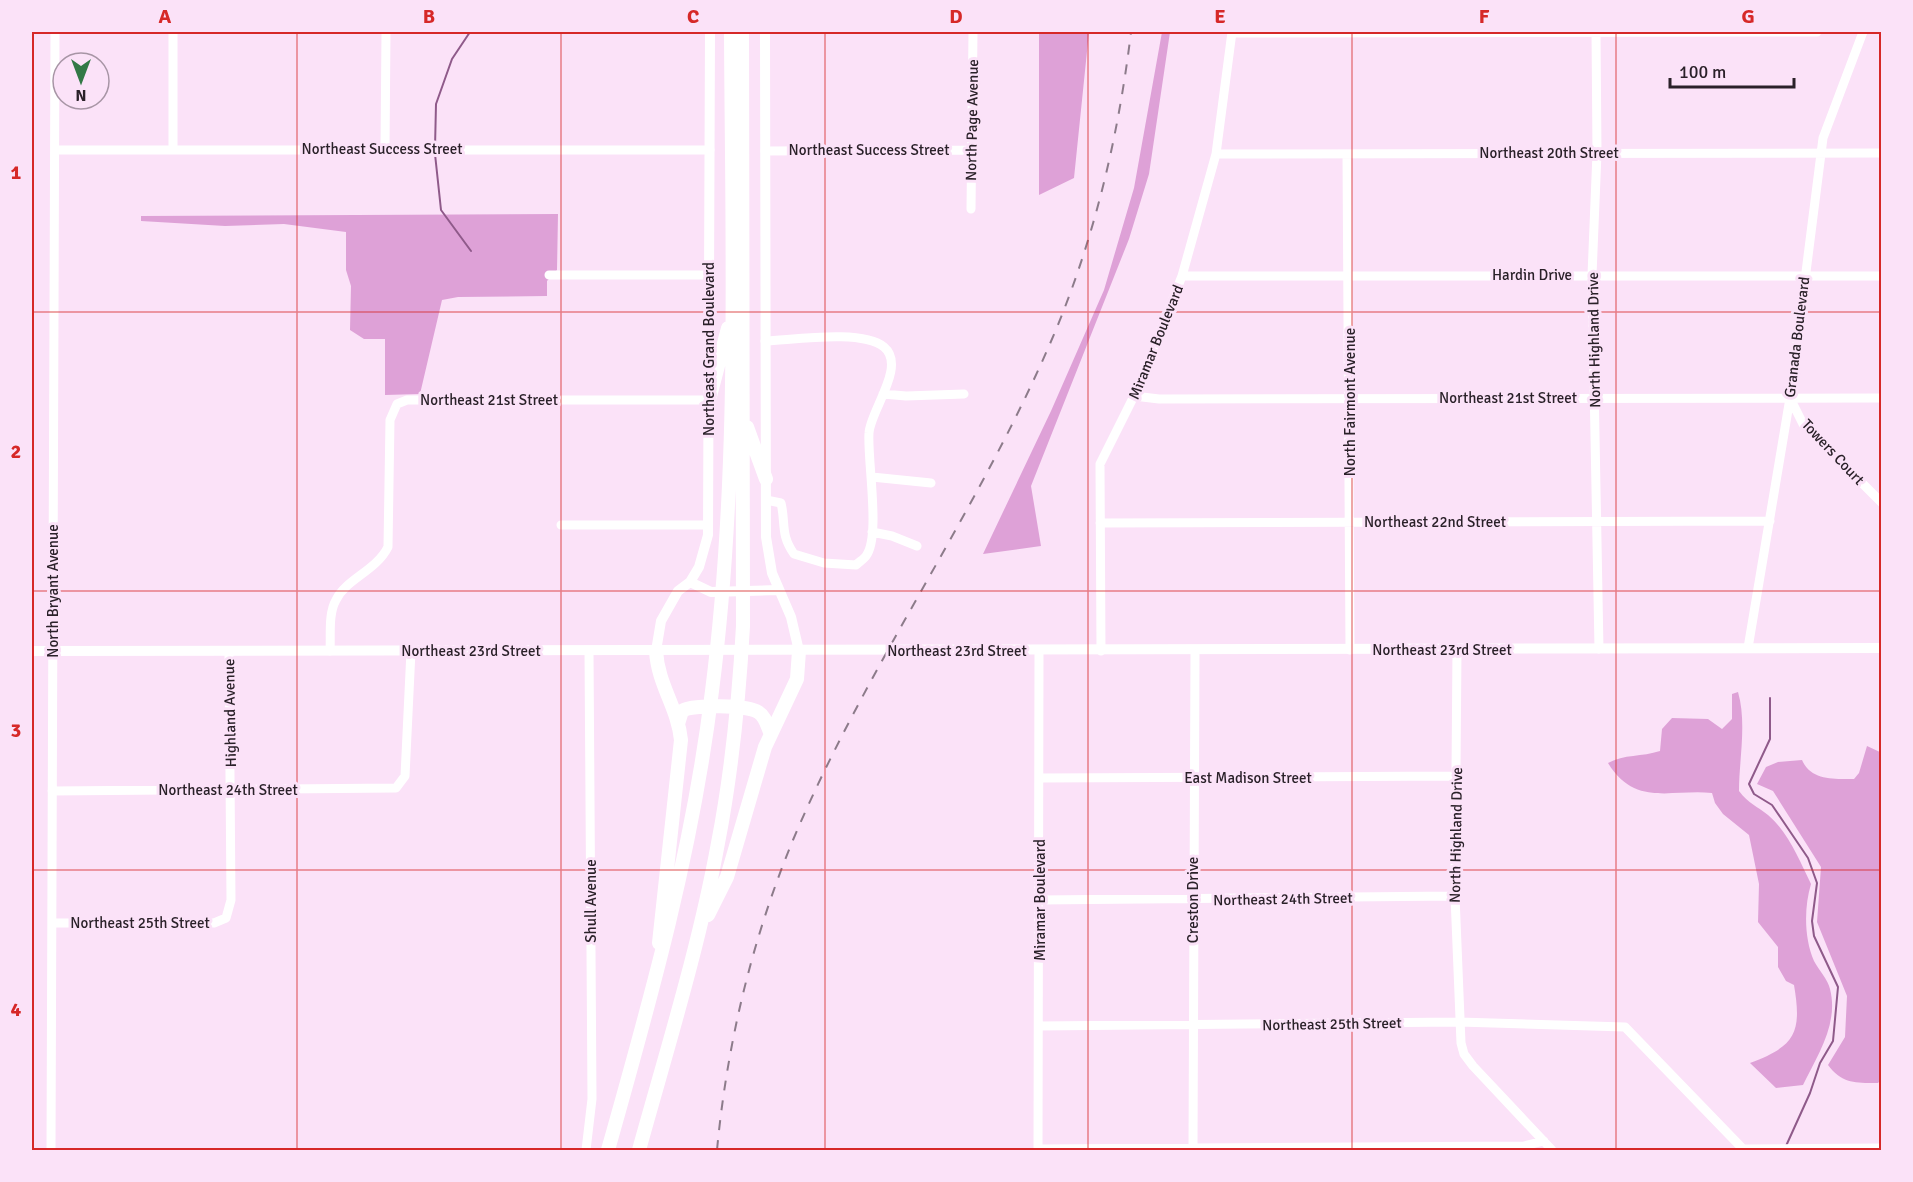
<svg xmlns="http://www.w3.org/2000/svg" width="1913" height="1182" font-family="Signika,sans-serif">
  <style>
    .green { fill: #dea1d7 }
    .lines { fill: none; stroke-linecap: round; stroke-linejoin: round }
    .stream { stroke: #8f5a8a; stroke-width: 2 }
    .minor { stroke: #fff; stroke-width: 9 }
    .major { stroke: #fff; stroke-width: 10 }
    .highway { stroke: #fff; stroke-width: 14 }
    .rail { stroke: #8c7b8a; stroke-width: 2; stroke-dasharray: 10 10; stroke-linecap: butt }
    .grid { fill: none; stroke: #d62828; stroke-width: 1.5; stroke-opacity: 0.55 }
    .labels { text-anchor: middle; stroke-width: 6; stroke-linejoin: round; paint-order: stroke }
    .street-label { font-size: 15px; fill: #2a2129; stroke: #fbe2f8 }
    .neatline { fill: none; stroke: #d62828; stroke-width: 2 }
    .grid-label { font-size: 20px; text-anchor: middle; font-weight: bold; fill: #d62828 }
  </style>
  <rect width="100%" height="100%" fill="#fbe2f8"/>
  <!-- green -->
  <path class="green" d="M1039 32H1089L1074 178 1039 195Z
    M1162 32H1170L1149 174 1129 239 1031 486 1041 546 983 554 1051 411 1104 290 1134 188Z
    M558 214 557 270 547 281V296L458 297 442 300 420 394 385 395V339H364L350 330 351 286 346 270V232L284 224 225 226 141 221V216Z
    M1738 692C1747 723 1739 760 1739 791 1749 804 1757 806 1768 815 1789 833 1799 860 1811 884 1804 907 1804 938 1814 961 1819 970 1828 980 1830 989 1839 1024 1817 1056 1803 1085L1776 1088 1750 1063C1796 1046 1802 1032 1794 985L1786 981 1778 967V947L1758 922 1759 884 1749 835 1723 814 1715 803 1712 793C1670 789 1635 807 1608 763 1624 754 1642 757 1660 751L1662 729 1672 718 1708 719 1722 729 1732 719V694Z
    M1867 746 1882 753V1079L1878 1083C1856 1083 1842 1084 1828 1065L1845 1037 1847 996 1817 922 1821 867 1773 791 1757 784 1766 767 1778 762 1802 760C1811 781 1835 779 1854 779L1859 773Z
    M32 828 34 945 32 951Z"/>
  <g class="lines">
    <!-- stream -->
    <path class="stream" d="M435 148 436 104 452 59 470 32
      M435 154 441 210 471 251
      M1770 698V739L1749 784 1754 794 1772 805 1808 858 1817 883 1812 921 1814 936 1838 987 1833 1041 1820 1063 1810 1093 1786 1146"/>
    <!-- minor -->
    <path class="minor" d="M1596 32 1597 153 1592 275 1599 649
      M1232 33 1817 32
      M385 148 386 32
      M55 150H710
      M173 150V32
      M765 151 972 150
      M1216 154 1882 153
      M1347 154 1350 650
      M971 209 973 32
      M549 275H709
      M1182 276H1882
      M765 341C793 340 862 329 884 347 907 366 870 411 869 433 867 459 881 537 866 556 864 559 859 562 856 565L824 563 794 554C780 534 786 524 781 503L766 500
      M883 394 906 396 964 394
      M1134 396 1159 399 1882 398
      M1790 398 1803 424 1882 503
      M872 477 931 483
      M1100 523 1770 521
      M561 525H708
      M872 532 892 536 917 546
      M1748 648 1790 398 1823 138 1863 32
      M1457 649 1455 896 1461 1043 1464 1054 1473 1066 1552 1150
      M330 651C331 635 328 614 336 600 346 579 376 571 388 547L390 420 397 404 407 400H709
      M1101 651 1100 464 1134 396 1182 276 1216 154 1232 32
      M1040 778 1456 776
      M52 791 396 788 405 776 411 651
      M1040 900 1455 896
      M53 923H214L226 918 231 900 229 651
      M1039 1026 1459 1022 1625 1027 1743 1149 1882 1148
      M1038 1149 1524 1146 1544 1141
      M51 1150 55 32
      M586 1150 592 1099 589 651
      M1038 1150 1039 650
      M1193 1150 1195 650"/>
    <!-- major -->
    <path class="major" d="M765 32 766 537 772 573 791 617 799 651
      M690 582 711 592 777 590
      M32 651 1882 648
      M656 651 661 621 678 591 690 582 699 567 708 535 710 32"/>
    <!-- highway -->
    <path class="highway" d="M709 400 728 328
      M747 427 766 479
      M656 651C658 685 678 708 681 740L659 943
      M678 724 682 711C691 704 748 705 758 712 765 716 767 725 770 732
      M708 915 727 877 765 747 797 679 799 651
      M608 1150C651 998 693 848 712 691 740 472 732 251 731 32
      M639 1150C667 1049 699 947 718 843 732 771 739 699 743 626L742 32"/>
    <!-- rail -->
    <path class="rail" d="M717 1150C727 1044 752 939 793 840 865 669 975 516 1049 346 1093 245 1118 140 1131 32"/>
  </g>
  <!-- grid -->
  <path class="grid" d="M297 32V1150M561 32V1150M825 32V1150M1088 32V1150M1352 32V1150M1616 32V1150M32 312H1882M32 591H1882M32 870H1882"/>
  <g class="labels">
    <!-- street labels -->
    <g class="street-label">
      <text transform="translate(972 120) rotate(-89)" y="5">North Page Avenue</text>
      <text x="382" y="154">Northeast Success Street</text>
      <text x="869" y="155">Northeast Success Street</text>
      <text x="1549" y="158">Northeast 20th Street</text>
      <text x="1532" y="280">Hardin Drive</text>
      <text transform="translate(1797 337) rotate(-83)" y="5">Granada Boulevard</text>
      <text transform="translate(1594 340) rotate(-91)" y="5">North Highland Drive</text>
      <text transform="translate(1156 342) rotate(-68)" y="5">Miramar Boulevard</text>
      <text transform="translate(709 349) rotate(-90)" y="5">Northeast Grand Boulevard</text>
      <text x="1508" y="403">Northeast 21st Street</text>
      <text x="489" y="405">Northeast 21st Street</text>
      <text transform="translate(1350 402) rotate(-90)" y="5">North Fairmont Avenue</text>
      <text transform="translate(1833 452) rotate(47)" y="5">Towers Court</text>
      <text x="1435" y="527">Northeast 22nd Street</text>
      <text transform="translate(53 591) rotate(-90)" y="5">North Bryant Avenue</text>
      <text x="1442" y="655">Northeast 23rd Street</text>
      <text x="471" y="656">Northeast 23rd Street</text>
      <text x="957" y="656">Northeast 23rd Street</text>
      <text transform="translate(230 713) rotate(-91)" y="5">Highland Avenue</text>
      <text x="1248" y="783">East Madison Street</text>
      <text x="228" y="795">Northeast 24th Street</text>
      <text transform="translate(1456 835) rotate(-89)" y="5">North Highland Drive</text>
      <text transform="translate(1283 899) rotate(-1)" y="5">Northeast 24th Street</text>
      <text transform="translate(1040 900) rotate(-90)" y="5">Miramar Boulevard</text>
      <text transform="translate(1193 900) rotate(-90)" y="5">Creston Drive</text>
      <text transform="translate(591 901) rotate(-90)" y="5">Shull Avenue</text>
      <text x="140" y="928">Northeast 25th Street</text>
      <text transform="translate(1332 1024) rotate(-1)" y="5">Northeast 25th Street</text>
    </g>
  </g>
  <!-- border -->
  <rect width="1913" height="1182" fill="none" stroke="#fbe2f8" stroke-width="66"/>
  <!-- north arrow -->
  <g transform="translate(81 81) rotate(180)"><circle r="28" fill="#fbe2f8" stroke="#a795a5" stroke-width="1.5"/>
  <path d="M0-4.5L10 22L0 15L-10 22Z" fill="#327946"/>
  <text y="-9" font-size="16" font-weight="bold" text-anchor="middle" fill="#2a2129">N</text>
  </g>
  <!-- scale -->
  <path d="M1670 78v9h124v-9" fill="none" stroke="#2a2129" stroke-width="3"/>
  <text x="1679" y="78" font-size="18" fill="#2a2129" stroke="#fbe2f8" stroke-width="4.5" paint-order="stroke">100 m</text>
  <rect x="33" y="33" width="1847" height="1116" class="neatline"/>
  <g class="grid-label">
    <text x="165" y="23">A</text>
    <text x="429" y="23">B</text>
    <text x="693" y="23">C</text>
    <text x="956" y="23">D</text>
    <text x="1220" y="23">E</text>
    <text x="1484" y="23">F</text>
    <text x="1748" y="23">G</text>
    <text x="16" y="179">1</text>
    <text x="16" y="458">2</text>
    <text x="16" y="737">3</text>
    <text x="16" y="1016">4</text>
  </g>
</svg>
